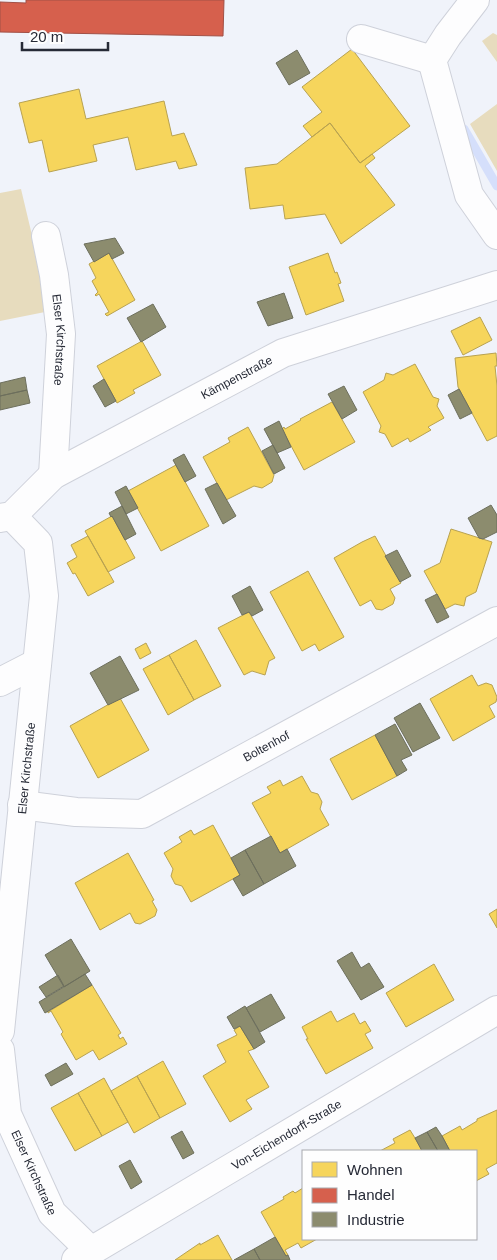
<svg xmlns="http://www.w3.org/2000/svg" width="497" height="1260" font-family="Helvetica,sans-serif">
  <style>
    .green { fill: #e7dcbe }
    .homes { fill: #f6d55c; stroke: #b8a251 }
    .shops { fill: #d6604d; stroke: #a15046 }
    .industry { fill: #8c8c6e; stroke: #6d6f5d }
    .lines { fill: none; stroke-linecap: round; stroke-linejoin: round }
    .stream { stroke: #d5dffb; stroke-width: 9 }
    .minor-casing { stroke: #ced1da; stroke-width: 30 }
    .minor { stroke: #fdfdfe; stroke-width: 28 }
    .labels { text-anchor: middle; stroke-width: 5; stroke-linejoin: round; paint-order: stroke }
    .street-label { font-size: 12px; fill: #262a36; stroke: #fefefe }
  </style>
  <rect width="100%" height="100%" fill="#f0f3fa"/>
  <!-- green -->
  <path class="green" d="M493 33 497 35V62L482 41Z
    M497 104V171L470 124Z
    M21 189 50 311 0 321V193Z"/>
  <!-- homes -->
  <path class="homes" d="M352 49 410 126 360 163 330 123 312 137 303 126 322 112 302 87Z
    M79 89 86 119 164 101 172 136 184 133 197 165 179 169 176 161 136 170 128 137 93 145 97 161 49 172 42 140 29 143 19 103Z
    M330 123 360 163 372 154 375 158 365 166 395 205 341 244 325 214 285 219 283 205 250 209 245 168 277 164Z
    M109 253 135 300 107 316 105 314 109 312 99 294 96 296 95 295 98 292 92 281 96 278 89 264Z
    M328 253 335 273 337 272 341 283 338 284 344 301 306 315 289 267Z
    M480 317 492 340 463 355 451 331Z
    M142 341 161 375 133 390 135 393 117 403 97 366Z
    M496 353 497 366H495L497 386V436L487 441 458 387 455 358Z
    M415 364 433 397 439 399 437 406 444 418 428 427 431 430 410 442 408 438 392 447 385 434 379 432 381 426 363 392 384 380 386 373 393 375Z
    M332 402 355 442 304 470 282 429 284 427 285 429 301 420 300 419Z
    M248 427 274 475 272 482 262 488 254 486 226 500 203 457 230 442 228 438Z
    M176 465 209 526 161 551 128 491Z
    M112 516 135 558 108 572 85 531Z
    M451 529 492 542 476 592 466 597 464 606 455 604 445 609 424 571 440 563Z
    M88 536 114 582 88 596 75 573 73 574 67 563 77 557 71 545Z
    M375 536 401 583 390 589 395 598 393 604 382 610 376 609 371 600 360 606 334 558 362 542Z
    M308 571 344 637 319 651 315 644 302 651 270 592Z
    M249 612 275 658 269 661 265 675 252 671 244 675 218 628Z
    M196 640 221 686 194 700 169 655Z
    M146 643 151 653 140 659 135 649Z
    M169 655 194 700 168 715 143 669Z
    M472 675 478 686 486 683 492 685 497 697 496 702 489 706 495 717 453 741 430 699Z
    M120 698 149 750 98 778 70 726Z
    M375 735 397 776 352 800 330 759Z
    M302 776 311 792 318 794 322 802 320 809 329 825 280 853 252 803 271 793 267 787 280 780 283 786Z
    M213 825 240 875 191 902 182 886 175 884 171 876 173 869 164 853 182 842 179 837 191 830 194 835Z
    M128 853 154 900 152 901 157 910 155 916 140 924 135 923 130 913 100 930 75 883Z
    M497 909V928L489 914Z
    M434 964 454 1000 406 1027 386 993Z
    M92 985 121 1033 118 1035 120 1039 123 1037 127 1044 99 1060 93 1050 76 1060 61 1034 63 1032 51 1011 48 1013V1012Z
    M331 1011 337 1022 354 1013 360 1024 365 1021 371 1031 365 1034 373 1048 326 1074 306 1039H308L302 1027Z
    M240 1026 254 1049 248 1051 269 1087 246 1100 252 1109 230 1122 203 1076 226 1062 217 1045 237 1035 234 1030Z
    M163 1061 186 1104 160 1118 137 1076Z
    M137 1076 160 1118 134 1133 111 1091Z
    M104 1078 128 1122 102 1136 78 1093Z
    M78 1093 102 1136 75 1151 51 1108Z
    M497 1110V1163L486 1169 489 1174 476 1181V1151H450L442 1136 460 1126 462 1130 477 1121V1119Z
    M410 1130 423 1151H380L395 1143 393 1139Z
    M303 1188V1239H317L301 1248 298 1243 285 1250 288 1255 286 1256 261 1212 284 1199 283 1197 293 1191 295 1193Z
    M218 1235 232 1260H175L200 1243V1245Z"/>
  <!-- shops -->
  <path class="shops" d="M26 0H224L223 36 0 32V2L26 3Z"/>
  <!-- industry -->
  <path class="industry" d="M297 50 310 73 289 85 276 63Z
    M115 238 124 253 112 259 109 253 94 262 84 244Z
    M284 293 293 318 268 326 257 302Z
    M153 304 166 327 141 342 127 318Z
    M25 377 27 390 0 396V383Z
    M104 379 116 401 105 407 93 386Z
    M344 386 357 410 342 419 328 394Z
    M459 389 472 413 460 419 448 395Z
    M27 390 30 403 0 410V396Z
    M279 421 291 447 277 453 264 429Z
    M273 445 285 468 274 474 262 451Z
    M184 454 196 476 185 482 173 460Z
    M217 483 236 516 223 524 205 489Z
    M126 486 138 508 126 514 115 492Z
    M491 505 497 515V532L483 539 479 538 468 518Z
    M122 506 136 534 125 540 112 516 111 517 109 513Z
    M397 550 411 576 400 582 385 556Z
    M250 586 263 610 252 616 249 612 242 615 232 596Z
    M437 594 449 617 437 623 425 600Z
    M120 656 139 690 108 705 90 673Z
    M420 703 440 738 413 752 394 718Z
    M395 724 412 755 401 760 407 770 397 776 375 735Z
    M271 836 280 853 287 849 296 866 264 884 245 850Z
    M245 850 264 884 243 896 233 879 240 875 231 858Z
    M71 939 90 971 64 987 45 955Z
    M352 952 361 968 369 963 384 987 361 1000 337 961Z
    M85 974 92 985 45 1013 39 1002Z
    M58 975 64 986 46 997 39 987Z
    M271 994 285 1018 260 1032 246 1008Z
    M245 1006 265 1042 254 1049 240 1026 234 1029 227 1017Z
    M66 1063 73 1074 51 1086 45 1075Z
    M436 1127 442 1136 450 1151H438L427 1132Z
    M182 1131 194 1153 183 1159 171 1137Z
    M427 1132 438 1151H422L415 1138Z
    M130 1160 142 1182 131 1189 119 1166Z
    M275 1237 286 1256 288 1255 290 1260H260L254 1249Z
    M254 1249 260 1260H234Z"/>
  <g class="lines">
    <!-- stream -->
    <path class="stream" d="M464 129 497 186"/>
    <!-- minor casing -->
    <g class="minor-casing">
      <g id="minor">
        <path d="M475 0 448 35 432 60 469 195 497 235"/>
        <path d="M361 39 432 60"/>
        <path id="s1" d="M46 236 54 275 61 334 53 475"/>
        <path id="s2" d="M0 518 12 516 53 475 283 353 497 285"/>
        <path d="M0 682 37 663"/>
        <path id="s3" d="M22 805 76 812 142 814 497 621"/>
        <path id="s4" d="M0 1031 44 596 38 543 12 516"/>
        <path id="s5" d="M0 1050 7 1114 52 1213 91 1251"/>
        <path id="s6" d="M76 1260 497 1010"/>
      </g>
    </g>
    <!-- minor -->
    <use href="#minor" class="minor"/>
  </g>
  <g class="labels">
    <!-- street labels -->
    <g class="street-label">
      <text dy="4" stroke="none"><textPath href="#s1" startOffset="105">Elser Kirchstraße</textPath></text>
      <text dy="4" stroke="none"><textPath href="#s2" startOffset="278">Kämpenstraße</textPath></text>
      <text dy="4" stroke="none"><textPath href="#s3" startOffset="262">Boltenhof</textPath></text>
      <text dy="4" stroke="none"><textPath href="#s4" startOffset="264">Elser Kirchstraße</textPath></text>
      <text dy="4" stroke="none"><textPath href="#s6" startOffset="245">Von-Eichendorff-Straße</textPath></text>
      <text dy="4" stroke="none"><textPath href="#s5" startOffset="129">Elser Kirchstraße</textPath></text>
    </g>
  </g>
  <!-- legend -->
  <rect x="302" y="1150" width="175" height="90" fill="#fefefe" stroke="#a8a9ae"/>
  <rect x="312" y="1162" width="25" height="15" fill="#f6d55c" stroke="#a8a9ae"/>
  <text x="347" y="1175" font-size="15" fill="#262a36">Wohnen</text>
  <rect x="312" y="1188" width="25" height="15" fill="#d6604d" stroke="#a8a9ae"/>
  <text x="347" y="1200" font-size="15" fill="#262a36">Handel</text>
  <rect x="312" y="1212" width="25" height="15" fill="#8c8c6e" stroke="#a8a9ae"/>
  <text x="347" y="1225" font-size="15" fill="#262a36">Industrie</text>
  <!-- scale -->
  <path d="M22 42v8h86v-8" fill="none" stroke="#262a36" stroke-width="2.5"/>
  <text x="30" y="42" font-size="15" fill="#262a36" stroke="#fefefe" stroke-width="4" paint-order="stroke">20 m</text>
</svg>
